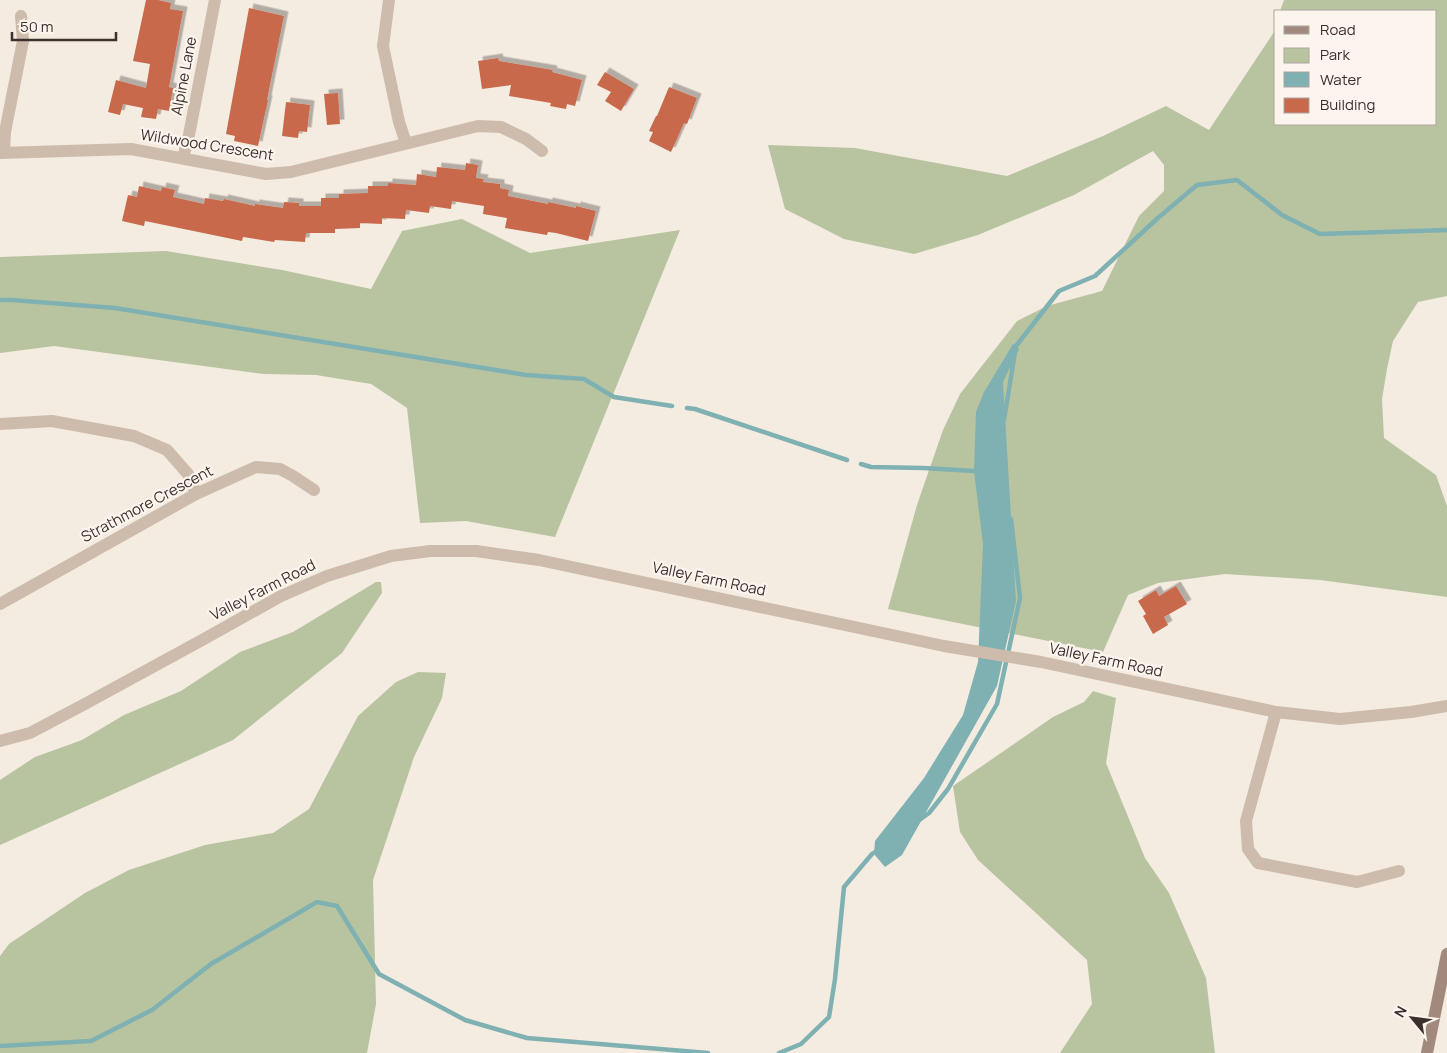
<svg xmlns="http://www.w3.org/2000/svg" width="1447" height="1053" font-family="Manrope,sans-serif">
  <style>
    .green { fill: #b8c4a0 }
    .water { fill: #7fb0b2 }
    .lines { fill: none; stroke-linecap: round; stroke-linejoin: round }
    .stream { stroke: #7fb0b2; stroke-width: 4.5 }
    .building { fill: #c8694b; filter: url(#shadow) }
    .minor { stroke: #cdbbac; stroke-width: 12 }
    .tertiary { stroke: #cdbbac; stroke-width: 12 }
    .secondary { stroke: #a18a7d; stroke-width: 12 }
    .labels { text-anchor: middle; stroke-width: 4.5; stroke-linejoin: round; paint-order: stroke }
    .street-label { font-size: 15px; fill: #3b302b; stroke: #fbf5ee }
  </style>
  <defs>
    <filter id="shadow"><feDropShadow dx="4.5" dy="-4.5" stdDeviation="0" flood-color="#0004"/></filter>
  </defs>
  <rect width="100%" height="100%" fill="#f4ebe1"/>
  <!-- green -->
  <path class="green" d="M1284 0H1447V296L1418 302 1393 341 1387 369 1382 399 1384 438 1436 475 1447 506V597L1320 580 1225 574 1158 583 1128 595 1103 652 888 609 917 505 943 430 960 394 1017 321 1047 306 1102 291 1139 216 1164 191V165L1153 151 1074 195 978 235 914 254 844 239 785 209 768 145 855 148 1007 176 1103 136 1166 106 1209 130 1274 32 1276 26V124H1436V11H1280Z
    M462 219 530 253 680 230 555 537 466 521 420 523 407 408 371 384 316 375 264 374 54 346 0 353V257L166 251 282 270 371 289 402 231Z
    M376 582H381L382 593 342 653 233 740 0 845V780L35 757 82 740 124 715 181 691 240 652 293 632Z
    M418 672 446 673 442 698 414 757 373 880 376 1004 367 1053H0V956L9 944 85 893 129 870 205 845 273 833 309 809 358 716 396 682Z
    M1093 691 1116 698 1106 763 1145 858 1169 893 1206 978 1215 1053H1060L1092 1004 1087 960 978 860 960 832 953 786 1053 717 1084 702Z"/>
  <!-- water -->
  <path class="water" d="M1013 344 1019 349 1003 382 1016 601 997 686 902 855 885 867 874 854 875 841 924 778 963 715 978 662 983 544 974 471 976 412 984 392Z"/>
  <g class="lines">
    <!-- stream -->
    <path class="stream" d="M0 300H12L115 308 526 375 584 379 614 397 672 406
      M687 408 695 409 847 460
      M1004 420 1016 346 1059 291 1095 276 1159 217 1197 185 1237 180 1282 215 1320 234 1447 230
      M861 464 871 467 923 468 974 471
      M918 821 929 813 948 789 997 704 1020 598 1011 519
      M0 1046 91 1041 152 1010 211 964 317 902 337 906 379 974 465 1020 527 1038 708 1053
      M779 1053 801 1044 829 1017 835 979 844 887 872 854 878 850"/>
  </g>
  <!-- building -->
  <path class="building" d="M146 0H158L171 3 170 9 183 11 169 87 173 88 169 111 158 109 156 119 141 117 143 108 123 104 120 115 108 112 116 80 146 88 150 64 133 61Z
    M249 8 284 16 271 80 267 100H268L258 146 234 141 235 136 226 134Z
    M498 58 499 61 553 70 552 72 582 80 575 106 567 104 566 109 550 106 551 103 509 96 511 85 482 89 478 61Z
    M605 72 634 89 621 111 605 101 611 92 597 85Z
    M669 87 697 98 687 124 684 123 671 152 649 141 653 132 649 131 656 116H657Z
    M338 93 340 124 327 125 324 94Z
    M286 102 310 105 307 132 299 131 298 138 282 136Z
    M466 163 478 165 476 178 484 179 483 182 500 184V188L509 190 508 196 548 204V202L576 208V206L596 211 588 241 556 233 548 232 547 235 505 228 507 218 483 214 484 206 452 201 451 209 430 206 429 213 406 210 405 219 382 218V224L360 223V228L335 229V233H306L305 242 275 240 274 242 243 237 242 241 145 221 144 226 122 221 128 195 137 197 139 186 161 191 162 187 175 190 173 197 204 204 205 198 223 201 224 199 255 206V204L283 208 284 202 299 203V206H321V198H339V194L368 193V186H388V183L416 185 417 174 436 177 437 167 465 170Z
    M1176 586 1187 604 1164 617 1168 625 1153 634 1143 616 1146 614 1138 601 1156 590 1159 596Z"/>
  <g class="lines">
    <!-- minor -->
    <path class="minor" d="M389 0 383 46 399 122 406 143
      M0 153 131 149 266 174 291 172 478 126 501 127 526 139 542 151
      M4 153 5 132 23 41 21 16
      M183 158 189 135 215 0
      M0 424 52 421 134 436 167 450 188 474 196 494
      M0 604 196 494 256 467 280 469 293 476 314 490
      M1276 712 1246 821 1248 849 1258 863 1357 882 1399 871"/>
    <!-- tertiary -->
    <path class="tertiary" d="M0 741 30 733 83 705 204 639 281 596 327 576 391 556 430 551H476L539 560 944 646 1041 662 1276 712 1340 719 1411 712 1447 706"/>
    <!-- secondary -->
    <path class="secondary" d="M1427 1053 1447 954"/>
  </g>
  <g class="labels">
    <!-- street labels -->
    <g class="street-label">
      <text transform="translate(184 76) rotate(-79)" y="5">Alpine Lane</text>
      <text transform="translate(207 145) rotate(9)" y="5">Wildwood Crescent</text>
      <text transform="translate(147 504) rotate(-28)" y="5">Strathmore Crescent</text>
      <text transform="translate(709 579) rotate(12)" y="5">Valley Farm Road</text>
      <text transform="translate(263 590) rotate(-27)" y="5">Valley Farm Road</text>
      <text transform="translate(1106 660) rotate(12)" y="5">Valley Farm Road</text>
    </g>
  </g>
  <!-- legend -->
  <rect x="1274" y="10" width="162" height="115" fill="#fbf5ee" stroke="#aea6a0"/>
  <rect x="1284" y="26" width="25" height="8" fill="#a18a7d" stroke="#aea6a0"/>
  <text x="1320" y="35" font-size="15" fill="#3b302b">Road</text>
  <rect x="1284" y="48" width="25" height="15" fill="#b8c4a0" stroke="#aea6a0"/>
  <text x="1320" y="60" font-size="15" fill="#3b302b">Park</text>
  <rect x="1284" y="72" width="25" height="15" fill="#7fb0b2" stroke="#aea6a0"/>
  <text x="1320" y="85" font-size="15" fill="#3b302b">Water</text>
  <rect x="1284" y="98" width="25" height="15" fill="#c8694b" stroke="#aea6a0"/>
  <text x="1320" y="110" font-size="15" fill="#3b302b">Building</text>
  <!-- north arrow -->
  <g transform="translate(1412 1018) rotate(299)" stroke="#fbf5ee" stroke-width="4" paint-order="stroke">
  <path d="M0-4L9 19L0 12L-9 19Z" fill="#3b302b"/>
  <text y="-8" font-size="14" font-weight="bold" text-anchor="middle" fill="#3b302b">N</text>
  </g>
  <!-- scale -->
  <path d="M12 32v8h104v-8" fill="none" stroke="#3b302b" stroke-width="2.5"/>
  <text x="20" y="32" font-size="15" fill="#3b302b" stroke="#fbf5ee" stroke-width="4" paint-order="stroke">50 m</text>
</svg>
